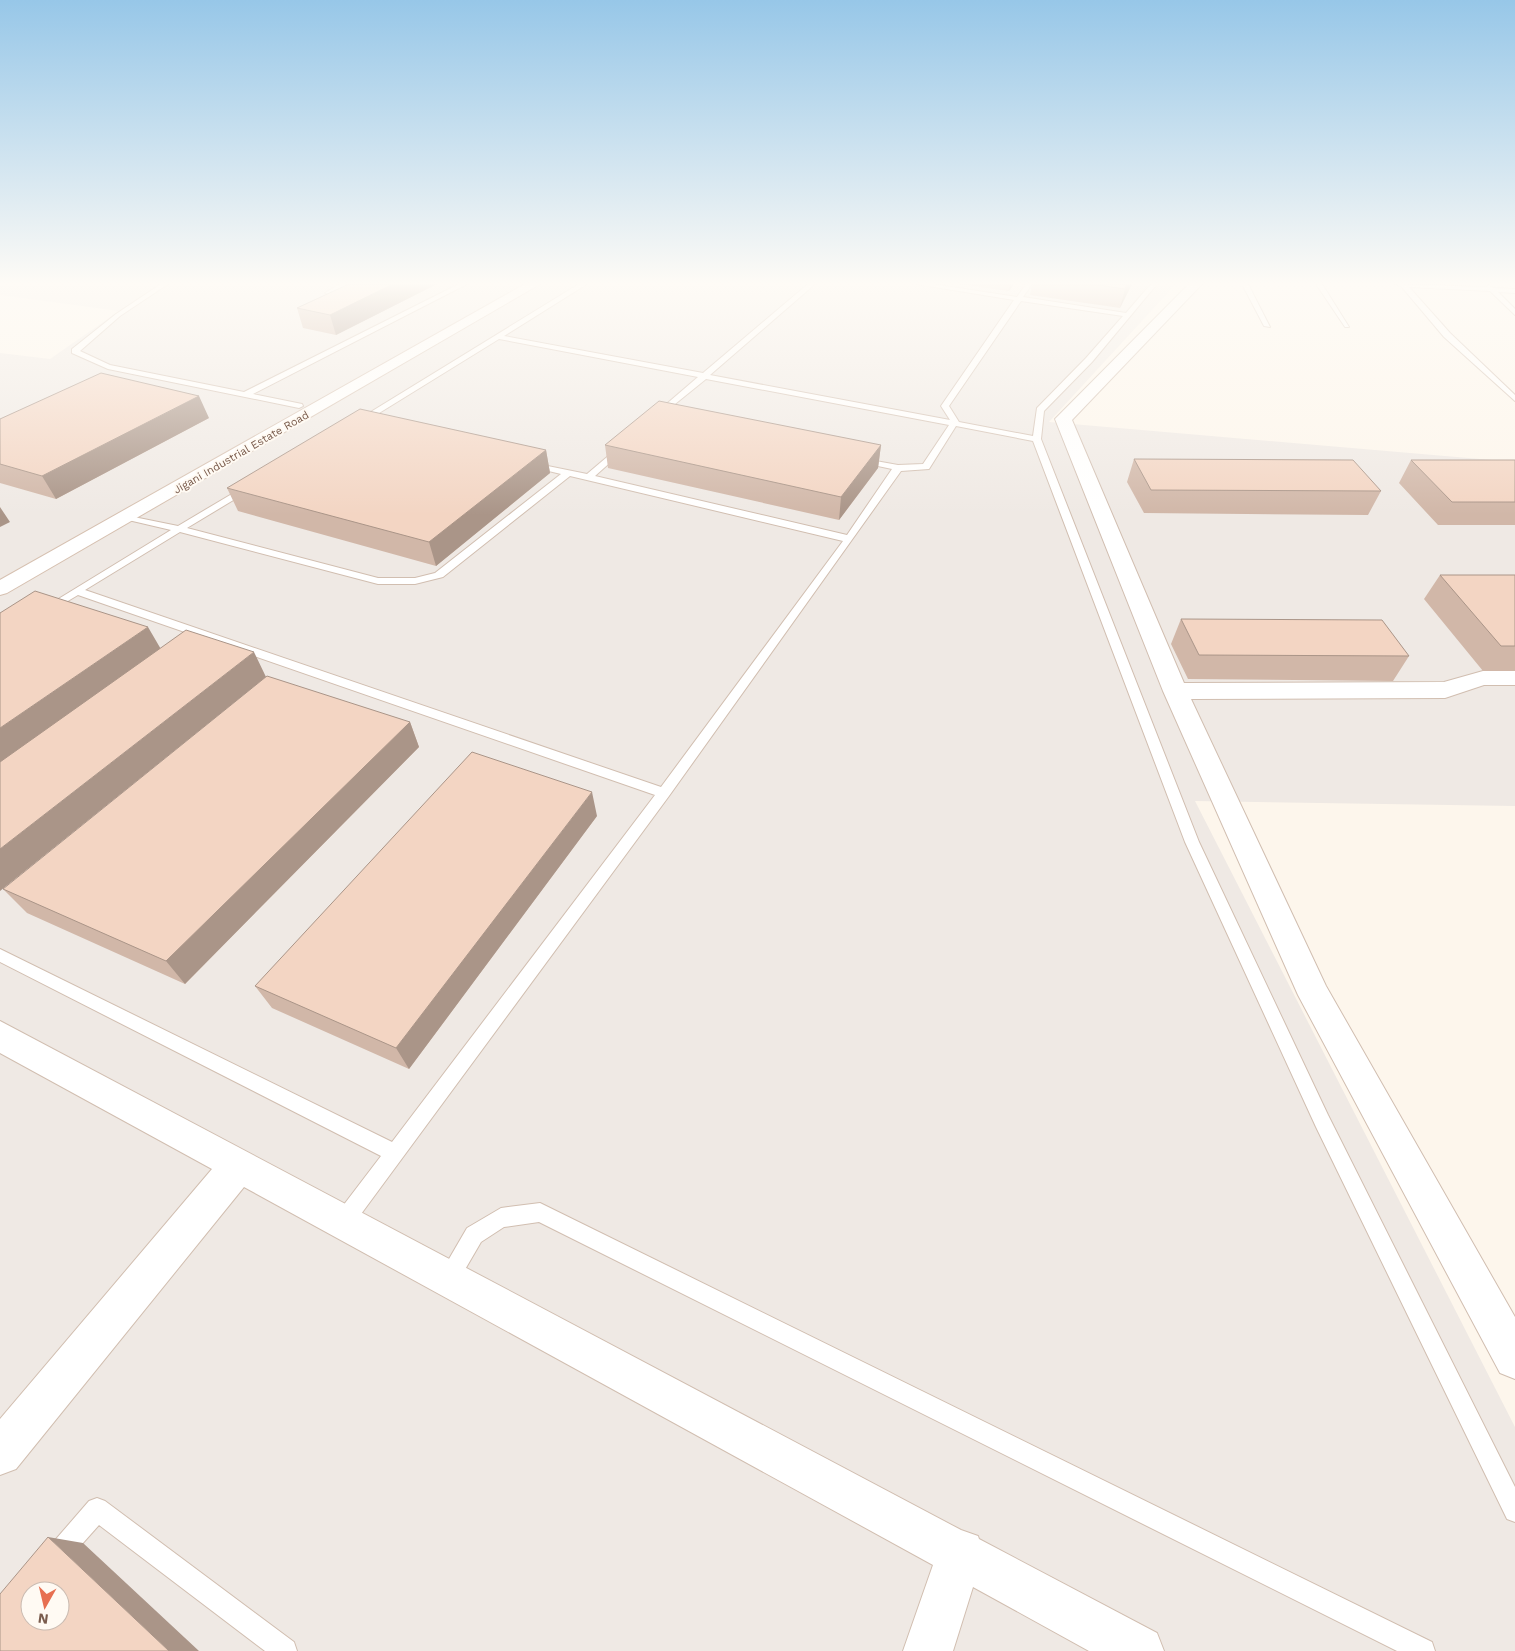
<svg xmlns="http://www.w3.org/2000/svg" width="1515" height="1651" font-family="'Work Sans',sans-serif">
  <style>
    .industrial { fill: #efe9e4; fill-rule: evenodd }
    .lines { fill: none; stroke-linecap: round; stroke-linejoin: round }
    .service-casing { stroke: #d1beb0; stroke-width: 2 }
    .minor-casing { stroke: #d1beb0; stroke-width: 2 }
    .secondary-casing { stroke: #d6c0b0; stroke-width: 2 }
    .service { fill: #fff; fill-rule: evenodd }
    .minor { fill: #fff; fill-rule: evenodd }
    .secondary { fill: #fff; fill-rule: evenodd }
    .wall { fill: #d1b7a8 }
    .shaded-wall { fill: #aa9588 }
    .building { fill: #f3d5c3; stroke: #aa9588; fill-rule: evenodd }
    .labels { text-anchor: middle; stroke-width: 4; stroke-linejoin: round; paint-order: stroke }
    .far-street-label { font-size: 11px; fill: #7a5c4d; stroke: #fffaf3 }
  </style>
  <rect width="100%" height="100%" fill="#fdf6ec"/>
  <!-- industrial -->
  <path class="industrial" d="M0 284H1176L1049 422 1515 462V806L1195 801 1515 1427V1651H0V353L50 359 119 311 0 295ZM30 1591H60V1621H30Z"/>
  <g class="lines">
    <!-- service casing -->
    <g class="service-casing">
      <path id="service" d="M161 284H168L120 316 80 351 110 365 244 392 459 284H467L253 394 302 404 303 406 299 408 108 369 72 353V349L116 314Z
        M340 284H348L330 294 325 293Z
        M579 284H587L504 336 703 373 808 284H815L710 375 950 420 941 406 1014 300 916 284H932L1017 297 1026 284H1032L1023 297 1126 313 1151 284H1157L1092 362 1044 411 1041 439 1199 842 1328 1115 1515 1487V1522L1507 1519 1316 1127 1185 842 1033 441 956 426 929 469 901 471 669 796 350 1229 343 1232 336 1229 333 1222 336 1215 381 1156 0 962V949L392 1142 655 795 78 595 51 611 47 612 42 609 171 530 124 519V515L178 526 247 485 252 488 250 490 187 528 378 578H415L435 573 561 474 528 466V462L587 474 620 446 623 447V451L595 476 847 535 892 469 859 462V458L898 465 923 464 949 425 706 379 659 417 655 415 656 413 698 377 499 339 363 423 356 421ZM1021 301 1123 316 1086 358 1037 408 1033 436 959 422 949 406ZM570 476 843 541 661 787 85 590 180 532 378 584H415L443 577Z
        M1242 284H1248L1270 327 1264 326Z
        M1316 284H1322L1349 327H1345Z
        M1395 284 1486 287 1489 285 1493 288 1515 289V293L1498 292 1515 309V315L1490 291 1409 287 1450 333 1515 395V401L1444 337 1401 286Z
        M540 1203 1432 1642 1435 1651H1397L539 1222 504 1227 481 1242 456 1285 449 1288 442 1285 439 1278 442 1271 467 1228 501 1208Z
        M97 1498 105 1501 294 1642 297 1651H265L99 1525 66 1562 58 1566 50 1562 46 1554 50 1546 89 1501Z"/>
    </g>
    <!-- minor casing -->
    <g class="minor-casing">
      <path id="minor" d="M1189 284H1202L1072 420 1184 683 1444 682 1483 671H1515V685H1484L1445 698 1191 699 1326 986 1515 1317V1379L1500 1373 1298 995 1163 691 1055 419Z
        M0 1021 961 1530 978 1536 979 1539 1157 1633 1164 1651H1089L973 1587 953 1651H903L933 1565 244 1187 16 1469 0 1475V1419L212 1169 0 1053Z"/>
    </g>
    <!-- secondary casing -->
    <g class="secondary-casing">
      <path id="secondary" d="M525 284H540L7 593 0 595V580Z"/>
    </g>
    <!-- service -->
    <use href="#service" class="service"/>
    <!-- minor -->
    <use href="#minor" class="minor"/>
    <!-- secondary -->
    <use href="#secondary" class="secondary"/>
  </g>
  <!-- wall -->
  <path class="wall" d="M349 284H437L336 335 303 328 297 308Z
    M958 284H1014L1009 291Z
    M1032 284H1132L1120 308 1030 295Z
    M209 418 56 499 0 483V419Z
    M605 445H881L878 468 839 520 608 468Z
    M546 450 550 473 436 566 238 511 227 488Z
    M1134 459 1381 491 1368 515 1144 513 1127 482Z
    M1411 460H1515V525H1438L1399 483Z
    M1440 575H1515V671H1483L1424 599Z
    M1181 619 1409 656 1393 681 1188 679 1171 644Z
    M410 722 419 747 185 984 27 913 3 889Z
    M597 816 409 1069 272 1008 255 986Z"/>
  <!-- shaded-wall -->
  <path class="shaded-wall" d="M393 284H437L336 335 330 315Z
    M1010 284H1014L1009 291Z
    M1127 284H1132L1120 308 1125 289Z
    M199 396 209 418 56 499 42 476Z
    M881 445 878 468 839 520 841 497Z
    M546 450 550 473 436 566 429 542Z
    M0 507 10 522 0 527Z
    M148 627 162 651 0 767V728Z
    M254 652 266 677 0 891V849Z
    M410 722 419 747 185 984 166 961Z
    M592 792 597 816 409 1069 396 1048Z
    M48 1537 83 1543 199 1651H169Z"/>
  <!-- building -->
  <path class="building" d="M349 284H393L330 315 297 308Z
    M1092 284H1127L1125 289Z
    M101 373 199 396 42 476 0 464V419Z
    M659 401 881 445 841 497 605 445Z
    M360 409 546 450 429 542 227 488Z
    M1134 459 1353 460 1381 491 1151 490Z
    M1411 460H1515V502H1452Z
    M1440 575H1515V646H1501Z
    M35 591 148 627 0 728V613Z
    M1181 619 1382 620 1409 656 1199 655Z
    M186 630 254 652 0 849V762Z
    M267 676 410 722 166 961 3 889Z
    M472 752 592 792 396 1048 255 986Z
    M48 1537 169 1651H0V1594ZM30 1591H60V1621H30Z"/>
  <!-- sky -->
  <linearGradient id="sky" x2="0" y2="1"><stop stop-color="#97c7e8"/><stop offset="0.55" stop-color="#fefbf6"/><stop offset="1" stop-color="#fefbf6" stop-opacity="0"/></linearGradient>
  <rect width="1515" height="515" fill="url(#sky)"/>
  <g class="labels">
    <!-- far-street labels -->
    <g class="far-street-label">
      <text transform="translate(241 452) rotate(-30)" y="4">Jigani Industrial Estate Road</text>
    </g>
  </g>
  <!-- north arrow -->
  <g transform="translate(45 1606) rotate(188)"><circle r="24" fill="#fffaf3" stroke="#cabbb1"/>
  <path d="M0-4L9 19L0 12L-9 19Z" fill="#e76f51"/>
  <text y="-8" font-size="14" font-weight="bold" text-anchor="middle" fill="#7a5c4d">N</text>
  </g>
</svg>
